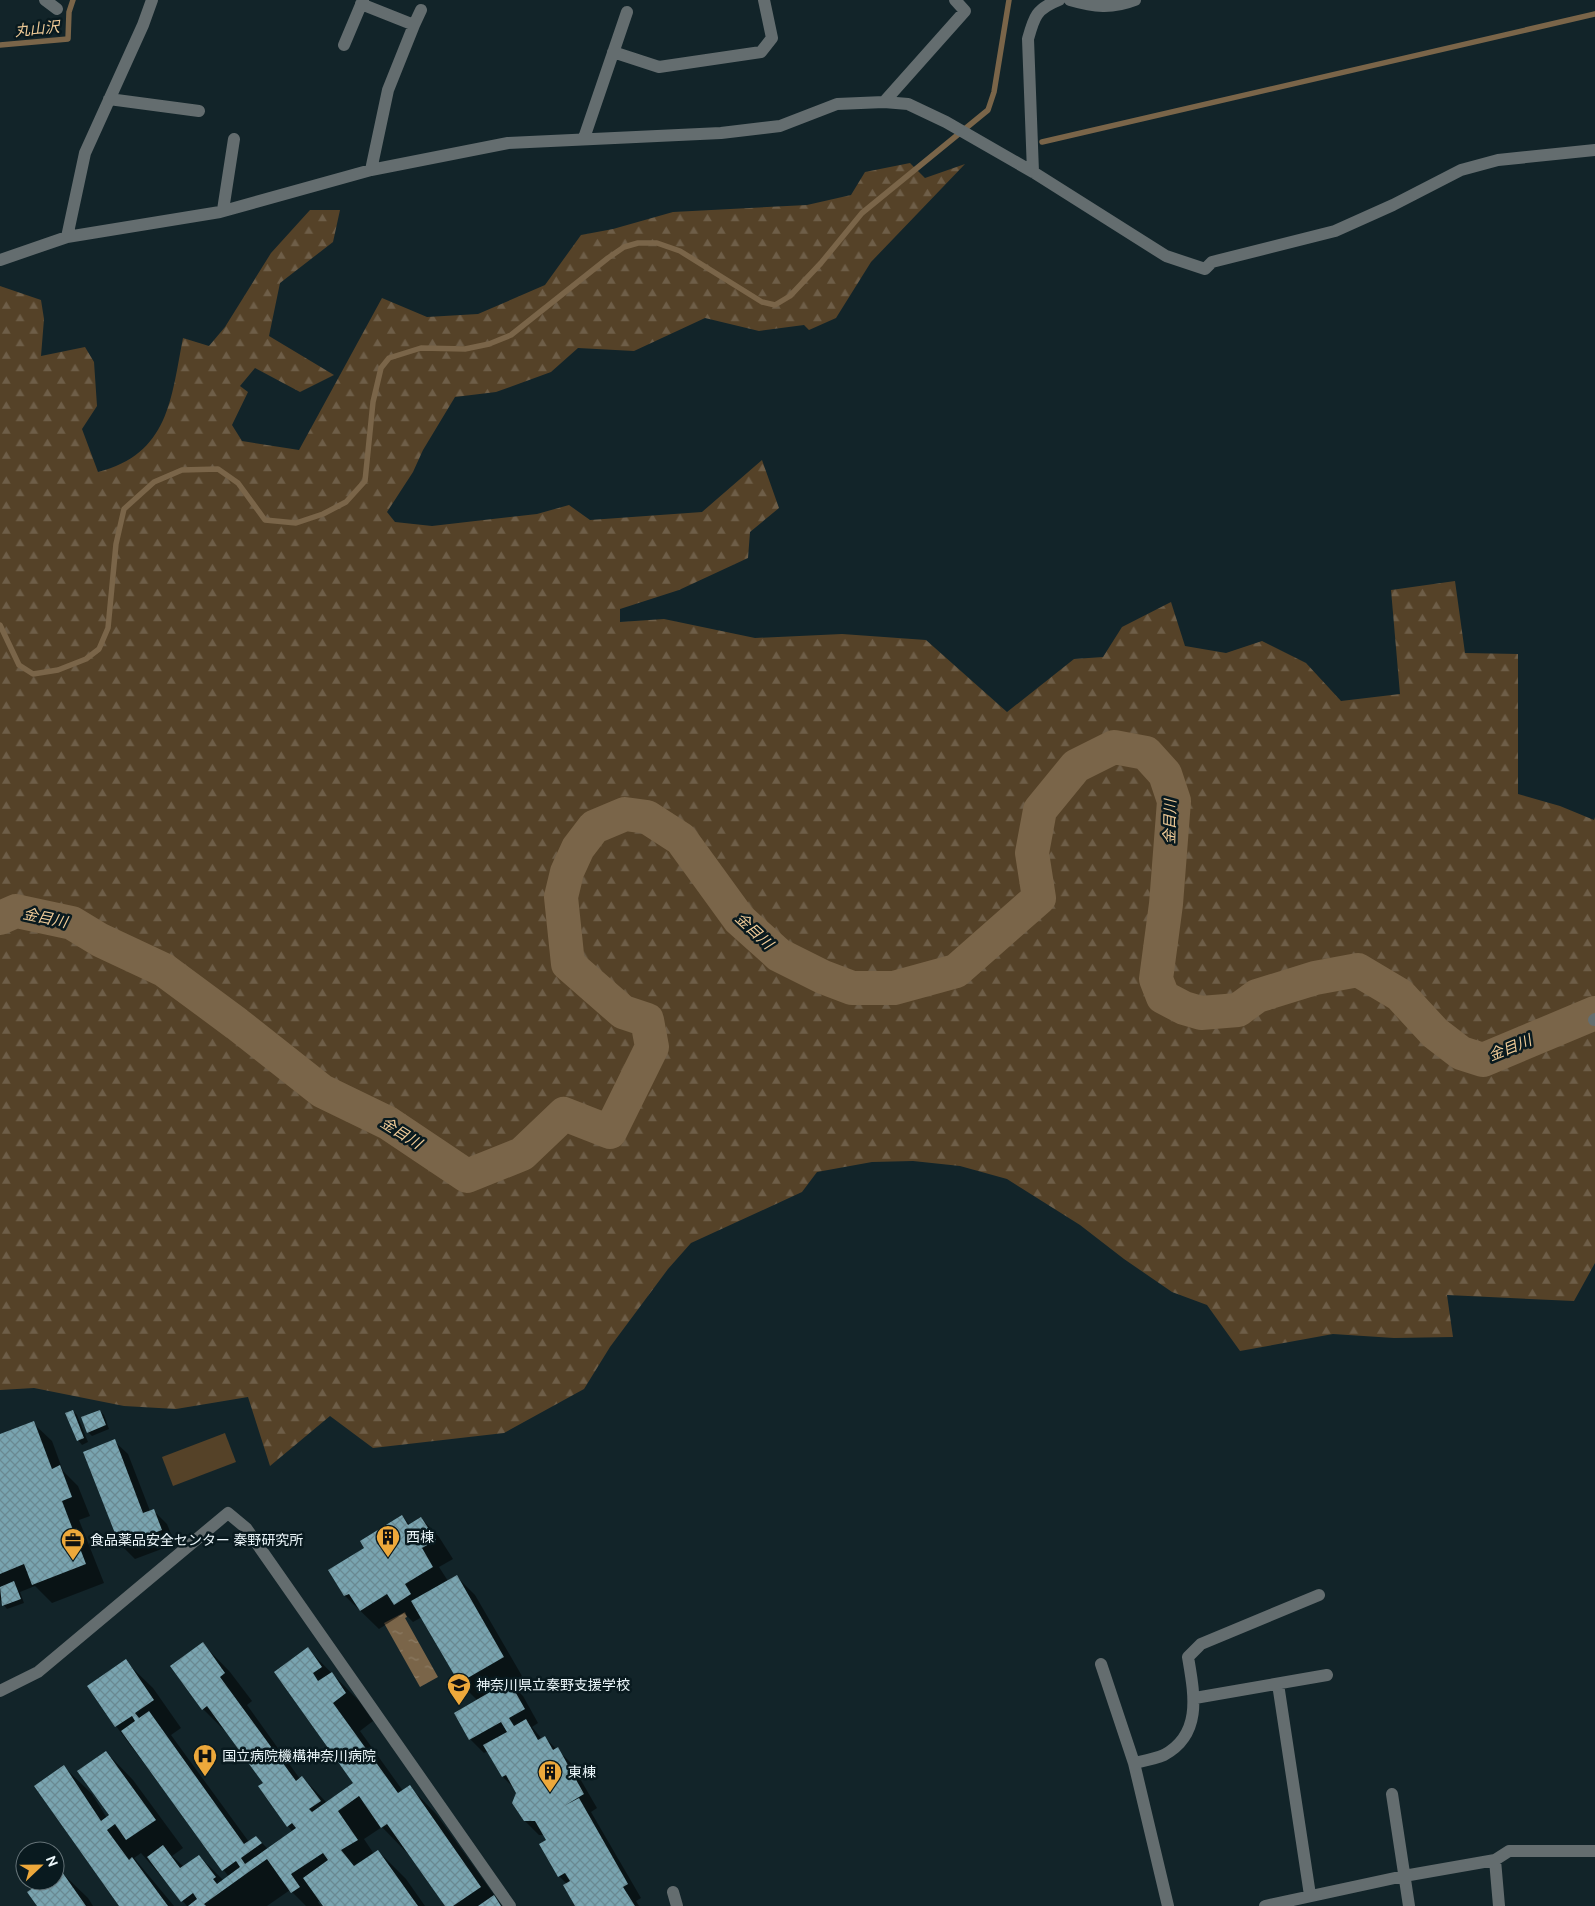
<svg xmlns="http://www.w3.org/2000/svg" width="1595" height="1906" font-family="Ubuntu,'Noto Sans JP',sans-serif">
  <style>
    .forest { fill: url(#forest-firs) }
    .pitch { fill: #554228 }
    .water { fill: url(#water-ripples) }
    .shadow { fill: #0007 }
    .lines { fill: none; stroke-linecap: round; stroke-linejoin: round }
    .stream { stroke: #7a6549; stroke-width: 5.5 }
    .river { stroke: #7a6549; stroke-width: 34 }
    .building { fill: url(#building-cross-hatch) }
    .minor { stroke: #646d6f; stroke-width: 12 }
    .labels { text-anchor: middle; stroke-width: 5; stroke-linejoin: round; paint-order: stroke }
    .poi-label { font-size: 14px; fill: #ecf7fb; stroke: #091a1f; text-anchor: start }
    .water-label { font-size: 15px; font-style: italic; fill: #f1cc98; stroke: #091a1f }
  </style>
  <defs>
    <pattern id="forest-firs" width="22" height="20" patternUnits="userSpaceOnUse" patternTransform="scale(1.25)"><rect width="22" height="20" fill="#554228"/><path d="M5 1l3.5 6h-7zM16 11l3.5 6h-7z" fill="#6e5e48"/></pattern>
    <pattern id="water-ripples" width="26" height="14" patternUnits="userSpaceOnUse" patternTransform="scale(1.25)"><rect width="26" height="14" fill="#7a6549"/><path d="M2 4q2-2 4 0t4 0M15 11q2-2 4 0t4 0" fill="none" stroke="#8d7c64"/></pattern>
    <pattern id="building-cross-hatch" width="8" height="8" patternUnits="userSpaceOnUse" patternTransform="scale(1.25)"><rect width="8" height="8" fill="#79a4b0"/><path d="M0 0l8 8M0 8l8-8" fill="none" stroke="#6a8992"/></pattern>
  </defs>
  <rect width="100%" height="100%" fill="#122429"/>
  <!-- forest -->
  <path class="forest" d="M910 163 925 178 965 164 871 262 836 318 809 330 804 325 759 331 705 318 634 351 578 348 551 372 496 392 455 397 423 450 413 472 387 512 395 522 432 526 537 514 569 505 590 520 702 512 762 460 779 508 750 532 748 558 679 590 620 609V622L664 619 755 638 842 634 926 640 1007 712 1074 659 1103 657 1122 627 1171 602 1185 646 1226 653 1262 641 1306 663 1341 701 1400 694 1391 590 1455 581 1465 653 1518 654V794L1560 806 1594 820 1595 817V1263L1574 1301 1447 1295 1453 1337 1394 1338 1333 1334 1240 1351 1207 1305 1172 1292 1124 1259 1080 1225 1007 1179 960 1166 913 1161 872 1162 817 1172 802 1192 691 1243 668 1269 610 1347 584 1389 504 1433 373 1448 330 1416 270 1466 248 1397 176 1409 124 1406 34 1388 0 1390V286L41 300 44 319 41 356 85 347 94 362 97 406 82 429 98 472C169 454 171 399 183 338L209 346 225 327 271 253 310 210H340L333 242 280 283 269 336 334 375 300 392 255 368 240 386 248 392 232 425 242 441 299 450 382 298 427 317 478 314 545 285 581 235 613 229 673 212 807 205 851 195 865 172Z"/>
  <!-- pitch -->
  <path class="pitch" d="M225 1433 236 1462 173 1486 162 1457Z"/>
  <!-- water -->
  <path class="water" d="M405 1612 407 1617 405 1618 438 1677 420 1687 384 1623Z"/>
  <!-- shadow -->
  <path class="shadow" d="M73 1411 77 1415 88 1442 82 1445 78 1440Z
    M100 1411 104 1415 109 1429 92 1436 88 1432Z
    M33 1423 52 1441 63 1471 78 1486 90 1516 79 1520 104 1583 52 1603 35 1586 20 1592 24 1603 7 1609 0 1600V1436Z
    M114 1441 128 1454 150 1511 153 1510 167 1524 175 1544 135 1559 121 1545Z
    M402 1516 410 1525 421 1518 439 1537 453 1559 439 1567 448 1581 456 1576 475 1595 522 1676 510 1683 523 1696 538 1723 532 1727 542 1739 544 1737 571 1763 597 1808 591 1812 641 1898 636 1901 639 1906H577L567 1884 559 1876 541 1845 548 1841 544 1835H539L525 1821 517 1791 503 1777 488 1751 484 1753 470 1739 478 1701 460 1683 422 1617 413 1622 404 1613 379 1629 345 1596 329 1570 365 1548Z
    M203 1644 230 1672 252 1701 247 1705 300 1779 302 1777 327 1803 355 1783 275 1672 308 1649 359 1701 373 1721 360 1731 403 1791 410 1787 437 1815 502 1906H447L409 1855 382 1827 364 1839 374 1854 378 1851 406 1879 425 1906H324L320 1900 318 1902 321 1906H306L290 1890 267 1906H187L141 1853 134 1858 174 1906H120L64 1767 92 1794 107 1818 111 1816 106 1752 133 1780 183 1848 172 1856 184 1867 199 1856 224 1881 229 1877 116 1726 125 1661 153 1688 181 1728 171 1735 249 1842 256 1837 268 1849 293 1832 288 1826 265 1783 231 1737 203 1709Z
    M60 1871 88 1898 93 1906H38L45 1881H55V1874Z"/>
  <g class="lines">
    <!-- stream -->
    <path class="stream" d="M0 45 68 39 69 12 73 0
      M1042 142 1595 14
      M0 625 19 665 33 674 58 670 86 659 99 649 108 628 116 544 124 509 154 482 182 470 218 469 238 483 265 520 296 523 323 514 346 502 365 481 373 402 381 368 389 358 421 348 465 349 489 344 511 335 608 258 624 247 638 243H657L680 251 762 302 775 305 790 296 821 263 862 213 988 110 994 92 1009 0"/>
    <!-- river -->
    <path class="river" d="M0 918 16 911 72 923 100 940 164 970 237 1024 322 1091 388 1123 467 1176 522 1154 564 1114 610 1132 652 1047 647 1020 623 1012 568 964 561 897 567 872 578 848 594 827 625 814 647 817 681 839 739 919 779 955 823 977 852 988H894L956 971 1039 898 1032 853 1040 810 1076 766 1114 747 1146 753 1165 774 1174 801 1166 904 1156 979 1163 997 1184 1008 1201 1013 1238 1010 1257 996 1315 978 1358 970 1400 995 1435 1033 1461 1053 1483 1060 1595 1013"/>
  </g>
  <!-- building -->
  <path class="building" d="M73 1410 84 1438 77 1441 65 1413Z
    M100 1410 106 1425 87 1433 81 1417Z
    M34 1421 52 1469 60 1465 72 1497 62 1501 86 1564 32 1585 24 1564 0 1574V1434Z
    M115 1439 143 1513 154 1509 162 1530 120 1546 83 1452Z
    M402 1515 408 1525 421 1517 436 1540 422 1548 433 1567 405 1584 411 1594 394 1605 387 1594 360 1611 349 1594 344 1596 328 1570 364 1548 360 1541Z
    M457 1575 504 1657 459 1683 411 1601Z
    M14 1581 21 1599 2 1606 0 1587Z
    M203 1642 225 1673 220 1677 296 1781 302 1776 321 1801 309 1809 312 1812 353 1783 274 1672 308 1647 322 1667 313 1673 318 1681 332 1672 346 1693 333 1703 398 1793 410 1785 481 1887 453 1906H445L387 1824 381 1828 359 1796 338 1811 358 1840 341 1850 354 1866 378 1850 418 1906H323L303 1878 328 1860 323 1853 291 1874 300 1887 291 1893 267 1859 204 1904 206 1906H188L197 1899 193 1893 181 1902 147 1857 163 1845 180 1868 199 1855 216 1877 213 1879 217 1884 240 1867 236 1861 222 1871 121 1731 135 1721 132 1716 115 1727 87 1686 126 1659 154 1700 135 1713 139 1718 149 1711 244 1844 256 1836 262 1843 241 1858 245 1864 296 1828 292 1823 287 1827 258 1786 263 1783 207 1706 202 1710 170 1666Z
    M509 1681 525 1709 509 1718 514 1726 526 1719 538 1740 545 1736 553 1750 558 1747 584 1794 564 1806 579 1798 628 1884 623 1887 635 1906H575L563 1885 570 1881 565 1873 558 1877 539 1844 546 1840 535 1821H524L512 1803 516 1793 506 1775 502 1777 483 1745 507 1732 501 1722 469 1740 454 1713Z
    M106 1751 156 1820 126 1840 115 1824 107 1830 129 1860 132 1857 168 1906H119L34 1786 64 1765 101 1821 109 1815 77 1771Z
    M60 1869 86 1906H37L27 1892 43 1881H55V1873Z
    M494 1895 501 1906H478Z"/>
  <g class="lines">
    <!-- minor -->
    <path class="minor" d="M45 0 57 9
      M1070 0C1094 7 1112 9 1135 0
      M361 4 414 25 388 90 371 170
      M414 25 421 10
      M344 45 363 0
      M613 52 659 67 761 52 772 38 764 0
      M109 99 199 111
      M884 102 965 11 955 0
      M584 138 627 12
      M1033 172 1028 39C1034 17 1036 9 1059 0
      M223 210 234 139
      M67 237 85 153 143 25 152 0
      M0 260 67 237 220 212 371 170 508 143 721 133 780 126 837 104 884 102 908 104 946 122 1033 172 1166 256 1205 269 1212 262 1335 231 1393 205 1461 170 1498 160 1595 150
      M1594 1020 1595 1019
      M1101 1664 1134 1763 1168 1906
      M1278 1684 1310 1895
      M0 1691 38 1672 228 1513 246 1528 510 1906
      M1195 1698 1327 1675
      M1134 1763C1143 1761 1155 1759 1164 1755 1203 1734 1194 1693 1188 1657L1201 1644 1319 1595
      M1392 1794 1409 1906
      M1495 1860 1499 1906
      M673 1892 677 1906
      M1265 1906 1404 1876 1495 1860 1509 1851H1595"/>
  </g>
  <!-- icons -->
  <defs>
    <g id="building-pin" transform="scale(1.25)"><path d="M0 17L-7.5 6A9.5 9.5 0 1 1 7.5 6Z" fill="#eda83b" stroke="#091a1f"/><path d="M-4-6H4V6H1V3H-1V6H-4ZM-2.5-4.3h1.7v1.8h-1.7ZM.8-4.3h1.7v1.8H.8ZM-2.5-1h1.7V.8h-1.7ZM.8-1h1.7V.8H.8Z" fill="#111"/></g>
    <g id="office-pin" transform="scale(1.25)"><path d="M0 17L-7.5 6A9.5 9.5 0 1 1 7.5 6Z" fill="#eda83b" stroke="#091a1f"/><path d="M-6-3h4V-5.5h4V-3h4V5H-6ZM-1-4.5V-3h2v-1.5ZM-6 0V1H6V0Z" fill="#111"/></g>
    <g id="school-pin" transform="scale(1.25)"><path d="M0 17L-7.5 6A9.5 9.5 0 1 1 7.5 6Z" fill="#eda83b" stroke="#091a1f"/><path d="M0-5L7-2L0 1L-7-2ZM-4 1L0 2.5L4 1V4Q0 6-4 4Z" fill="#111"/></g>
    <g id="hospital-pin" transform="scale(1.25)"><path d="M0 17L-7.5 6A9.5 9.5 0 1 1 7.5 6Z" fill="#eda83b" stroke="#091a1f"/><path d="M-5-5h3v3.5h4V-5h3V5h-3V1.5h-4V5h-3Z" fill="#111"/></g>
  </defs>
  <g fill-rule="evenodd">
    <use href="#building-pin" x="388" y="1537"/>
    <use href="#office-pin" x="73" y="1540"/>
    <use href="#school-pin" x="459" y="1685"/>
    <use href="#hospital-pin" x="205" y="1756"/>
    <use href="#building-pin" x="550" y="1772"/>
  </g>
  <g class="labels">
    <!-- poi labels -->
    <g class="poi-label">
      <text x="406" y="1542">西棟</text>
      <text x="90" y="1545">食品薬品安全センター 秦野研究所</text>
      <text x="476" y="1690">神奈川県立秦野支援学校</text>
      <text x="222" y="1761">国立病院機構神奈川病院</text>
      <text x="568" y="1777">東棟</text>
    </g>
    <!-- water labels -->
    <g class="water-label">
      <text transform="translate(37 29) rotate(-6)" y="5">丸山沢</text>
      <text transform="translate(1170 822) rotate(-89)" y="5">金目川</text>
      <text transform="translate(45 918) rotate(12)" y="5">金目川</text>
      <text transform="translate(754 931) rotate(43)" y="5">金目川</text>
      <text transform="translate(1510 1048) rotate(-22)" y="5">金目川</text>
      <text transform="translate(401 1133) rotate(32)" y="5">金目川</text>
    </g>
  </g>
  <!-- north arrow -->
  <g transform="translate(40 1866) rotate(68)"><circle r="24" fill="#091a1f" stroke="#647277"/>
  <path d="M0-4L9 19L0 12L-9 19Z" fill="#eda83b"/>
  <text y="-8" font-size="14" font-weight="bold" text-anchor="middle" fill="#ecf7fb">N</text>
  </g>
</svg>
